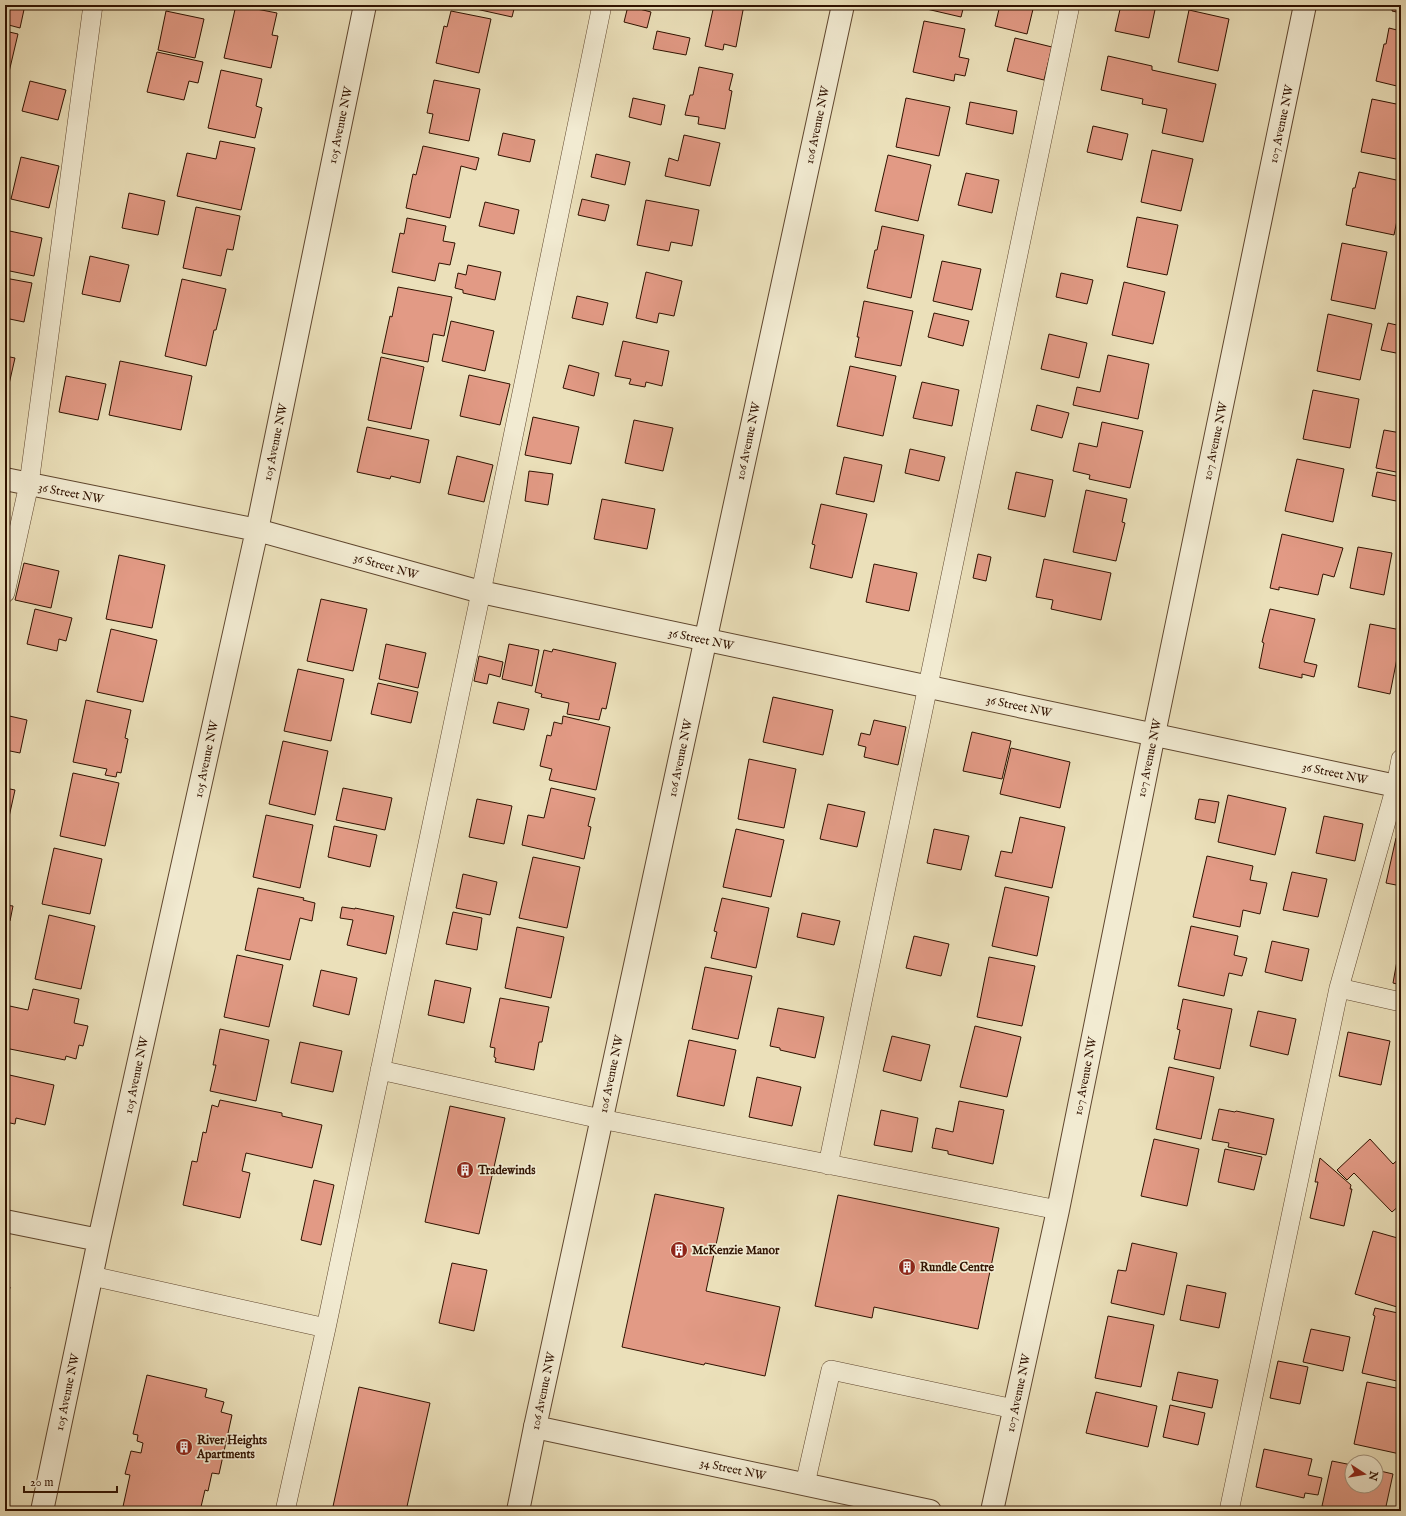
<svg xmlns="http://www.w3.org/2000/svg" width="1406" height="1516" font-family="'IM FELL English',serif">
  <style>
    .building { fill: #e29a85; stroke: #301200 }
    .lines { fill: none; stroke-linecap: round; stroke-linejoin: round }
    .service-casing { stroke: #5f462e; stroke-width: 20 }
    .minor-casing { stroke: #5f462e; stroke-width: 24 }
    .tertiary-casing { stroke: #5f462e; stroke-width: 24 }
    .service { stroke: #f2ebd2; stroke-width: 19 }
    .minor { stroke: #f2ebd2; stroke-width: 22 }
    .tertiary { stroke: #f2ebd2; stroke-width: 22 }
    .labels { text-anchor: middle; stroke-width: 3.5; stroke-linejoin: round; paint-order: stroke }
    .street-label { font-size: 12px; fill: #301200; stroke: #f2ebd2 }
    .poi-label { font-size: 12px; font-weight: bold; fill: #301200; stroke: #f2ebd2; text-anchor: start }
  </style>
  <rect width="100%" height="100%" fill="#ebe0ba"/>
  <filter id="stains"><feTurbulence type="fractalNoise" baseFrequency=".005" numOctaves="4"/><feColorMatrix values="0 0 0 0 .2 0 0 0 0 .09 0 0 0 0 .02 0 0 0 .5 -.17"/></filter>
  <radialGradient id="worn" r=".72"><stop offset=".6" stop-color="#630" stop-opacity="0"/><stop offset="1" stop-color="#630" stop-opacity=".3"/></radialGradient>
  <!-- building -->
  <path class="building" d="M5 5H25L20 28 5 24Z
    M236 5 277 13 272 35 278 36 271 68 224 58Z
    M458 5H515L512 17Z
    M714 5H744L736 47 724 44 723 50 705 46Z
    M919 5H964L961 17 918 7Z
    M1000 5H1034L1027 34 995 26Z
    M1121 5H1156L1149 38 1115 31Z
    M1393 5H1401V13L1392 11Z
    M628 6 651 12 647 28 624 22Z
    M1189 10 1229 19 1218 71 1178 62Z
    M166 11 204 19 195 58 158 50Z
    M451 11 491 19 479 73 436 63 444 26 447 27Z
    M924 21 965 29 959 57 969 59 965 76 955 74 954 81 913 72Z
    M1389 28 1401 31V87L1376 81 1384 44H1386Z
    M5 31 18 34 5 89Z
    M657 31 690 38 686 55 653 49Z
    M1015 38 1052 47 1044 80 1007 71Z
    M157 52 203 62 198 83 189 81 184 100 147 92Z
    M1108 56 1152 66V70L1216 84 1203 142 1162 133 1167 109 1142 104 1143 99 1101 90Z
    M699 67 733 74 729 90 732 91 725 129 698 124 699 117 685 115 690 95H693Z
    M221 70 262 79 256 106 262 108 255 138 208 128Z
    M434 80 480 89 469 141 429 133 433 114 427 113Z
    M30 81 66 90 58 120 22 111Z
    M633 98 665 105 661 125 629 117Z
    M906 98 950 107 939 156 896 147Z
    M1372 99 1401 105V160L1361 152Z
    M970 102 1017 111 1013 134 966 124Z
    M1093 126 1128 134 1122 160 1087 152Z
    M503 133 535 140 530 162 498 155Z
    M684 135 720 143 710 186 665 176 669 158 678 161Z
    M220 141 255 148 241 210 177 196 187 153 216 159Z
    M423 146 479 158 476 170 461 166 450 218 406 208 413 174 416 175Z
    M1152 150 1193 159 1181 211 1141 202Z
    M596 154 630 162 625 185 591 177Z
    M888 155 931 165 918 221 875 211Z
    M21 157 59 166 49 208 11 199Z
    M1359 172 1401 181V201L1394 235 1346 225 1353 188H1355Z
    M966 173 999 180 992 213 958 205Z
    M129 193 165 201 158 235 122 228Z
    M582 199 609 205 605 221 578 215Z
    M646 200 699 210 692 246 671 242 669 251 637 245Z
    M485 202 519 210 514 234 479 226Z
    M196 207 240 216 233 250 227 249 221 276 183 268Z
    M1137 217 1178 225 1167 275 1127 267Z
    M407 218 446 226 443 241 455 243 450 265 439 263 435 281 392 272 400 233 404 234Z
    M882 226 924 235 911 298 867 288 875 250H877Z
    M5 230 42 238 34 276 5 270Z
    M1342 243 1387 252 1375 309 1331 300Z
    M90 256 129 265 120 302 82 294Z
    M942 261 981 269 972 310 933 301Z
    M468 265 501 272 495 300 463 293V290L455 288 458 273 466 275Z
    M646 272 682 281 674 316 659 313 657 323 636 318Z
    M1061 273 1093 280 1087 304 1056 297Z
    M5 278 32 283 24 322 5 318Z
    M182 279 226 289 216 330H214L206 366 165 356Z
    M1124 282 1165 292 1153 344 1112 335Z
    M398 287 452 297 444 336 433 334 428 362 382 353 390 316 392 317Z
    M577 296 608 303 603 325 572 318Z
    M864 301 913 311 901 366 855 357 859 337H857Z
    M934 313 969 321 963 346 928 337Z
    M1328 314 1372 324 1360 380 1317 371Z
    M451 321 494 331 485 371 442 361Z
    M1388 323 1401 326V354L1381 350Z
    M1049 334 1087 343 1079 378 1041 369Z
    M623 341 669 351 662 386 646 382 645 387 629 384 631 379 615 376Z
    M1108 355 1149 364 1138 419 1073 405 1077 387 1100 392Z
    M5 356 15 358 7 393 5 392Z
    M381 357 424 367 411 429 368 420Z
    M120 361 192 376 181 430 109 415Z
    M569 365 599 373 594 396 563 388Z
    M850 366 896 376 883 436 837 426Z
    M469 375 510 384 500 425 460 416Z
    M66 376 106 384 98 420 59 412Z
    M922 382 959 390 952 426 913 418Z
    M1313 390 1359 399 1350 448 1303 439Z
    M1037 405 1069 413 1062 438 1031 430Z
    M533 417 579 427 571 464 525 455Z
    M634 420 673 428 663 471 625 463Z
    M1102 422 1143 431 1130 488 1089 479 1090 475 1073 471 1079 443 1097 447Z
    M367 427 429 440 420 483 391 476 390 479 357 472Z
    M1384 430 1401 433V473L1376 468Z
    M910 449 945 457 939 481 905 473Z
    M457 456 493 465 484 502 448 494Z
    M844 457 882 465 874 502 836 494Z
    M1297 459 1344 469 1333 522 1285 511Z
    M529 471 553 474 548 505 525 501Z
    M1016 472 1053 480 1045 517 1008 509Z
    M1377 472 1401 477V502L1372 496Z
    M1086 490 1127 499 1122 522 1125 523 1116 561 1073 552Z
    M602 499 655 509 647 549 594 539Z
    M821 504 867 514 852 578 810 568 815 545 812 544Z
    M1282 534 1343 548 1334 577 1323 574 1318 595 1279 587V590L1270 588Z
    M1358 547 1392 553 1384 595 1350 588Z
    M978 554 991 557 986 581 973 578Z
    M119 555 165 565 152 628 106 619Z
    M1044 559 1111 573 1101 620 1051 609 1053 600 1036 597Z
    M24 563 59 571 51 608 15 600Z
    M874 564 917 573 909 611 866 602Z
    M321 599 367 609 353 671 307 661Z
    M35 609 72 618 66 641 59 639 57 651 27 644Z
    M1270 609 1315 619 1304 662 1317 665 1314 677 1302 674V678L1259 668 1264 643 1262 642Z
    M1370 624 1401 630V638L1390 694 1358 687Z
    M111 629 157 640 143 702 97 692Z
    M386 644 426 653 418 688 379 679Z
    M509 644 539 650 532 686 502 679Z
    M553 649 616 663 606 709 602 708 599 720 567 714 569 703 541 697 542 694 535 692 544 650 552 652Z
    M479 656 503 662 500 677 489 674 487 684 474 681Z
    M298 669 344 679 331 741 284 731Z
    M378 683 418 692 411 723 371 714Z
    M773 697 833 710 823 755 763 742Z
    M86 700 131 710 125 738 128 739 121 773 117 772 116 777 105 775 107 769 73 762Z
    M498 702 529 709 524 730 493 723Z
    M5 715 27 720 20 753 5 750Z
    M563 716 610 727 596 790 549 780 552 769 540 766 547 735 551 736 554 722 562 724Z
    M874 720 906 727 898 765 864 757 866 747 858 745 861 733 870 735Z
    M972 732 1011 741 1002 779 963 771Z
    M283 741 328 751 315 815 269 804Z
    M1011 748 1070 762 1060 808 1000 794Z
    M749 759 796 769 784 828 738 819Z
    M73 773 119 783 105 846 60 836Z
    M5 788 15 790 7 826H5Z
    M343 788 392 798 385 830 336 820Z
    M551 788 595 798 588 826 591 827 584 859 522 845 528 815 544 818Z
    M1228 795 1286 808 1275 855 1218 842Z
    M477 799 512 806 504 844 469 837Z
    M1199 799 1219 802 1215 823 1195 819Z
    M828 804 865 812 857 847 820 839Z
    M266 815 313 825 300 888 253 877Z
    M1324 816 1363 824 1355 861 1316 853Z
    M1020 817 1065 827 1052 888 995 876 1001 851 1012 853Z
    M334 826 377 835 370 867 328 857Z
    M736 829 784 840 771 897 723 887Z
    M934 829 969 836 961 870 927 863Z
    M1396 838 1401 839V886L1386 883Z
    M54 848 102 859 90 914 42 904Z
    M1207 856 1253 866 1250 880 1267 883 1260 914 1243 910 1240 927 1193 917Z
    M533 857 580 867 567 928 519 918Z
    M1292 872 1327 879 1318 917 1283 910Z
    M463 874 497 882 490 915 456 908Z
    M1005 887 1049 897 1037 956 992 946Z
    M258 888 304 898 303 900 315 903 312 921 300 918 290 960 245 950Z
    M722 898 769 908 756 968 711 958 717 932 714 931Z
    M5 905 13 906 10 921 5 919Z
    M342 907 355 909V908L394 916 386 954 347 945 353 920 340 918Z
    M453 912 482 918 477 950 446 944Z
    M802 913 840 921 834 945 797 937Z
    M49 915 95 926 81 989 35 979Z
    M1191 926 1238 936 1234 955 1247 958 1242 976 1229 973 1224 996 1178 986Z
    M517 927 564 937 551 998 505 988Z
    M914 936 949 944 941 976 906 968Z
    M1272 941 1309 949 1302 981 1265 972Z
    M1400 944H1401V985L1393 983Z
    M237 955 283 965 269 1027 224 1017Z
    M989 957 1035 966 1022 1026 977 1017Z
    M705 967 752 976 738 1039 692 1029Z
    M321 970 357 978 349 1015 313 1006Z
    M435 980 471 988 464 1023 428 1015Z
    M33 989 79 999 74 1023 88 1026 83 1046 79 1045 76 1059 66 1056 65 1060 5 1048V1005L28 1010Z
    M500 998 549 1007 542 1042H539L534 1070 495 1062 496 1058 494 1057 495 1048 490 1047Z
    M1183 999 1232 1009 1220 1069 1174 1059 1180 1030 1177 1029Z
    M778 1008 824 1017 815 1058 780 1050V1048L770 1046Z
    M1258 1011 1296 1019 1288 1055 1250 1046Z
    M975 1026 1021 1037 1007 1097 960 1087Z
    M220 1029 269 1040 256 1101 210 1091 216 1065H213Z
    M1348 1032 1390 1041 1381 1085 1339 1076Z
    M892 1036 930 1045 921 1081 883 1071Z
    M689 1040 736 1050 724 1106 677 1096Z
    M300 1042 342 1051 333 1092 291 1083Z
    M1169 1067 1214 1077 1201 1139 1156 1129Z
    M5 1074 54 1085 45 1125 16 1118 15 1124 5 1122Z
    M757 1077 801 1087 792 1126 749 1117Z
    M220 1100 282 1113V1116L322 1125 312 1168 246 1153 242 1171 250 1173 240 1218 183 1205 192 1161 197 1162 203 1132 206 1133 212 1105 218 1107Z
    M959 1101 1004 1110 993 1164 948 1154V1151L932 1148 936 1128 953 1132Z
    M450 1106 505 1118 479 1234 425 1222Z
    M1219 1109 1235 1112 1236 1111 1274 1119 1266 1155 1228 1147 1229 1143 1212 1140Z
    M881 1110 918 1118 912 1152 874 1145Z
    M1154 1139 1199 1149 1187 1206 1141 1196Z
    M1370 1139 1393 1164 1401 1157V1204L1392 1212 1354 1173 1347 1180 1337 1170Z
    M1225 1149 1262 1157 1254 1190 1218 1182Z
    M1320 1158 1351 1185 1350 1189H1352L1344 1226 1310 1218 1318 1182H1315Z
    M314 1180 334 1185 321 1245 301 1240Z
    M655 1194 724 1208 706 1291 780 1307 765 1376 705 1363 704 1365 622 1347Z
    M838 1195 999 1228 978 1329 874 1307 872 1318 815 1306Z
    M1373 1231 1401 1239V1293L1397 1307 1355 1294Z
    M1132 1243 1177 1253 1164 1315 1111 1303 1118 1270 1126 1271Z
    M452 1263 487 1270 474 1331 439 1323Z
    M1187 1285 1226 1293 1219 1328 1180 1320Z
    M5 1286 10 1287 5 1312Z
    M1375 1308 1398 1313 1397 1316H1401V1382L1362 1373 1375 1316 1373 1315Z
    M1108 1316 1154 1325 1141 1387 1095 1378Z
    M1311 1329 1350 1337 1343 1371 1303 1362Z
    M1278 1361 1308 1367 1300 1404 1270 1398Z
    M1178 1372 1218 1380 1212 1408 1172 1400Z
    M147 1375 207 1389 205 1397 224 1402 221 1412 232 1415 219 1474 212 1473 208 1491 205 1490 200 1511H122L130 1475 125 1474 131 1451 141 1453 143 1443 137 1441 138 1435 133 1434Z
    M1367 1382 1401 1389V1449L1400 1454 1354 1444Z
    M359 1387 430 1403 406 1511H332Z
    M1096 1392 1157 1406 1148 1447 1086 1433Z
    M1170 1405 1205 1413 1198 1445 1163 1437Z
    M1264 1449 1312 1459 1308 1475 1322 1478 1318 1495 1305 1493 1304 1498 1256 1487Z
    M1332 1461 1352 1465V1486H1376V1470L1393 1474 1385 1511H1346L1322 1506Z"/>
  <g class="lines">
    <!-- service casing -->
    <g class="service-casing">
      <path id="service" d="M5 593 29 484 93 5
        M1339 988 1401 1002
        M380 1070 601 1119 1058 1210
        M828 1165 1070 5
        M92 1276 326 1328
        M805 1484 831 1370 1014 1409
        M285 1511 326 1328 481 592 602 5
        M1229 1511 1339 988 1396 786 1401 759"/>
    </g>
    <!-- minor casing -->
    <g class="minor-casing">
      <path id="minor" d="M5 479 257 530 481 592 1401 787
        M5 1221 99 1240
        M42 1511 99 1240 257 530 365 5
        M518 1511 535 1427
        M992 1511 1058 1210 1154 734 1305 5"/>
    </g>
    <!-- tertiary casing -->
    <g class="tertiary-casing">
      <path id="tertiary" d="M843 5 535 1427 930 1511"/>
    </g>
    <!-- service -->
    <use href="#service" class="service"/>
    <!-- minor -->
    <use href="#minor" class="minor"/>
    <!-- tertiary -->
    <use href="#tertiary" class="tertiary"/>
  </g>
  <!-- icons -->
  <defs>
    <g id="building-disc" transform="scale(0.9)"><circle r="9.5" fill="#8f2418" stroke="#f2ebd2"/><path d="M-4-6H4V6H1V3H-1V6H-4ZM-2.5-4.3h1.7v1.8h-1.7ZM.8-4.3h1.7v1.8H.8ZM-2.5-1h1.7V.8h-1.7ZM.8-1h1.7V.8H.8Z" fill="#fff"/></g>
  </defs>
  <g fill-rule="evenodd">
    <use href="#building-disc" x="465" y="1170"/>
    <use href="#building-disc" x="679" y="1250"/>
    <use href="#building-disc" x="907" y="1267"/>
    <use href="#building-disc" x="184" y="1447"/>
  </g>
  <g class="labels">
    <!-- street labels -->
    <g class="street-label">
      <text transform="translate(1281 124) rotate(-78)" y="4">107 Avenue NW</text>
      <text transform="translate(340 125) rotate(-78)" y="4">105 Avenue NW</text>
      <text transform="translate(817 125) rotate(-78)" y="4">106 Avenue NW</text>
      <text transform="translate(748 441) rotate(-78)" y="4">106 Avenue NW</text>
      <text transform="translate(1215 441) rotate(-78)" y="4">107 Avenue NW</text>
      <text transform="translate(275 442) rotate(-78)" y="4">105 Avenue NW</text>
      <text transform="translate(71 493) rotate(11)" y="4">36 Street NW</text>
      <text transform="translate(386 566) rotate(16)" y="4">36 Street NW</text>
      <text transform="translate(701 639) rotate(12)" y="4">36 Street NW</text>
      <text transform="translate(1019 706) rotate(12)" y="4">36 Street NW</text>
      <text transform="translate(680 758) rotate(-78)" y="4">106 Avenue NW</text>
      <text transform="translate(1149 758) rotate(-78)" y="4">107 Avenue NW</text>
      <text transform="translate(206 759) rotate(-78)" y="4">105 Avenue NW</text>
      <text transform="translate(1335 773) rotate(12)" y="4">36 Street NW</text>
      <text transform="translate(611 1074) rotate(-78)" y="4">106 Avenue NW</text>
      <text transform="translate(136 1075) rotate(-78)" y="4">105 Avenue NW</text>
      <text transform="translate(1085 1076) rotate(-79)" y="4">107 Avenue NW</text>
      <text transform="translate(543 1391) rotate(-78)" y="4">106 Avenue NW</text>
      <text transform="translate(67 1392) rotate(-78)" y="4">105 Avenue NW</text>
      <text transform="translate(1018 1393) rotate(-78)" y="4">107 Avenue NW</text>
      <text transform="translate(733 1469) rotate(12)" y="4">34 Street NW</text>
    </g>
    <!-- poi labels -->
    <g class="poi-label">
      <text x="478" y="1174">Tradewinds</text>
      <text x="692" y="1254">McKenzie Manor</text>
      <text x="920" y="1271">Rundle Centre</text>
      <text x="197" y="1444">River Heights<tspan x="197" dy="14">Apartments</tspan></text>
    </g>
  </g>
  <!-- margin -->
  <rect width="1406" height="1516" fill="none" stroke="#ebe0ba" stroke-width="20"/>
  <rect x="6" y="6" width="1394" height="1504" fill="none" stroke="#301200" stroke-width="2"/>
  <rect x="10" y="10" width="1386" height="1496" fill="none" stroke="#301200"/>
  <!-- north arrow -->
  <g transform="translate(1364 1474) rotate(102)"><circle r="19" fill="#f2ebd2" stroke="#a4947e"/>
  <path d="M0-3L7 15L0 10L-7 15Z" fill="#8f2418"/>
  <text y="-6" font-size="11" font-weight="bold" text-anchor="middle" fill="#301200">N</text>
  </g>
  <!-- scale -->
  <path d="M24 1486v6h93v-6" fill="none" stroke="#301200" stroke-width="2"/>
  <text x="30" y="1486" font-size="12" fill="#301200" stroke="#f2ebd2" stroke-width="3" paint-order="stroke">20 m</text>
  <rect width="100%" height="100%" filter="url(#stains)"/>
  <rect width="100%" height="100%" fill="url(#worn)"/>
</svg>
